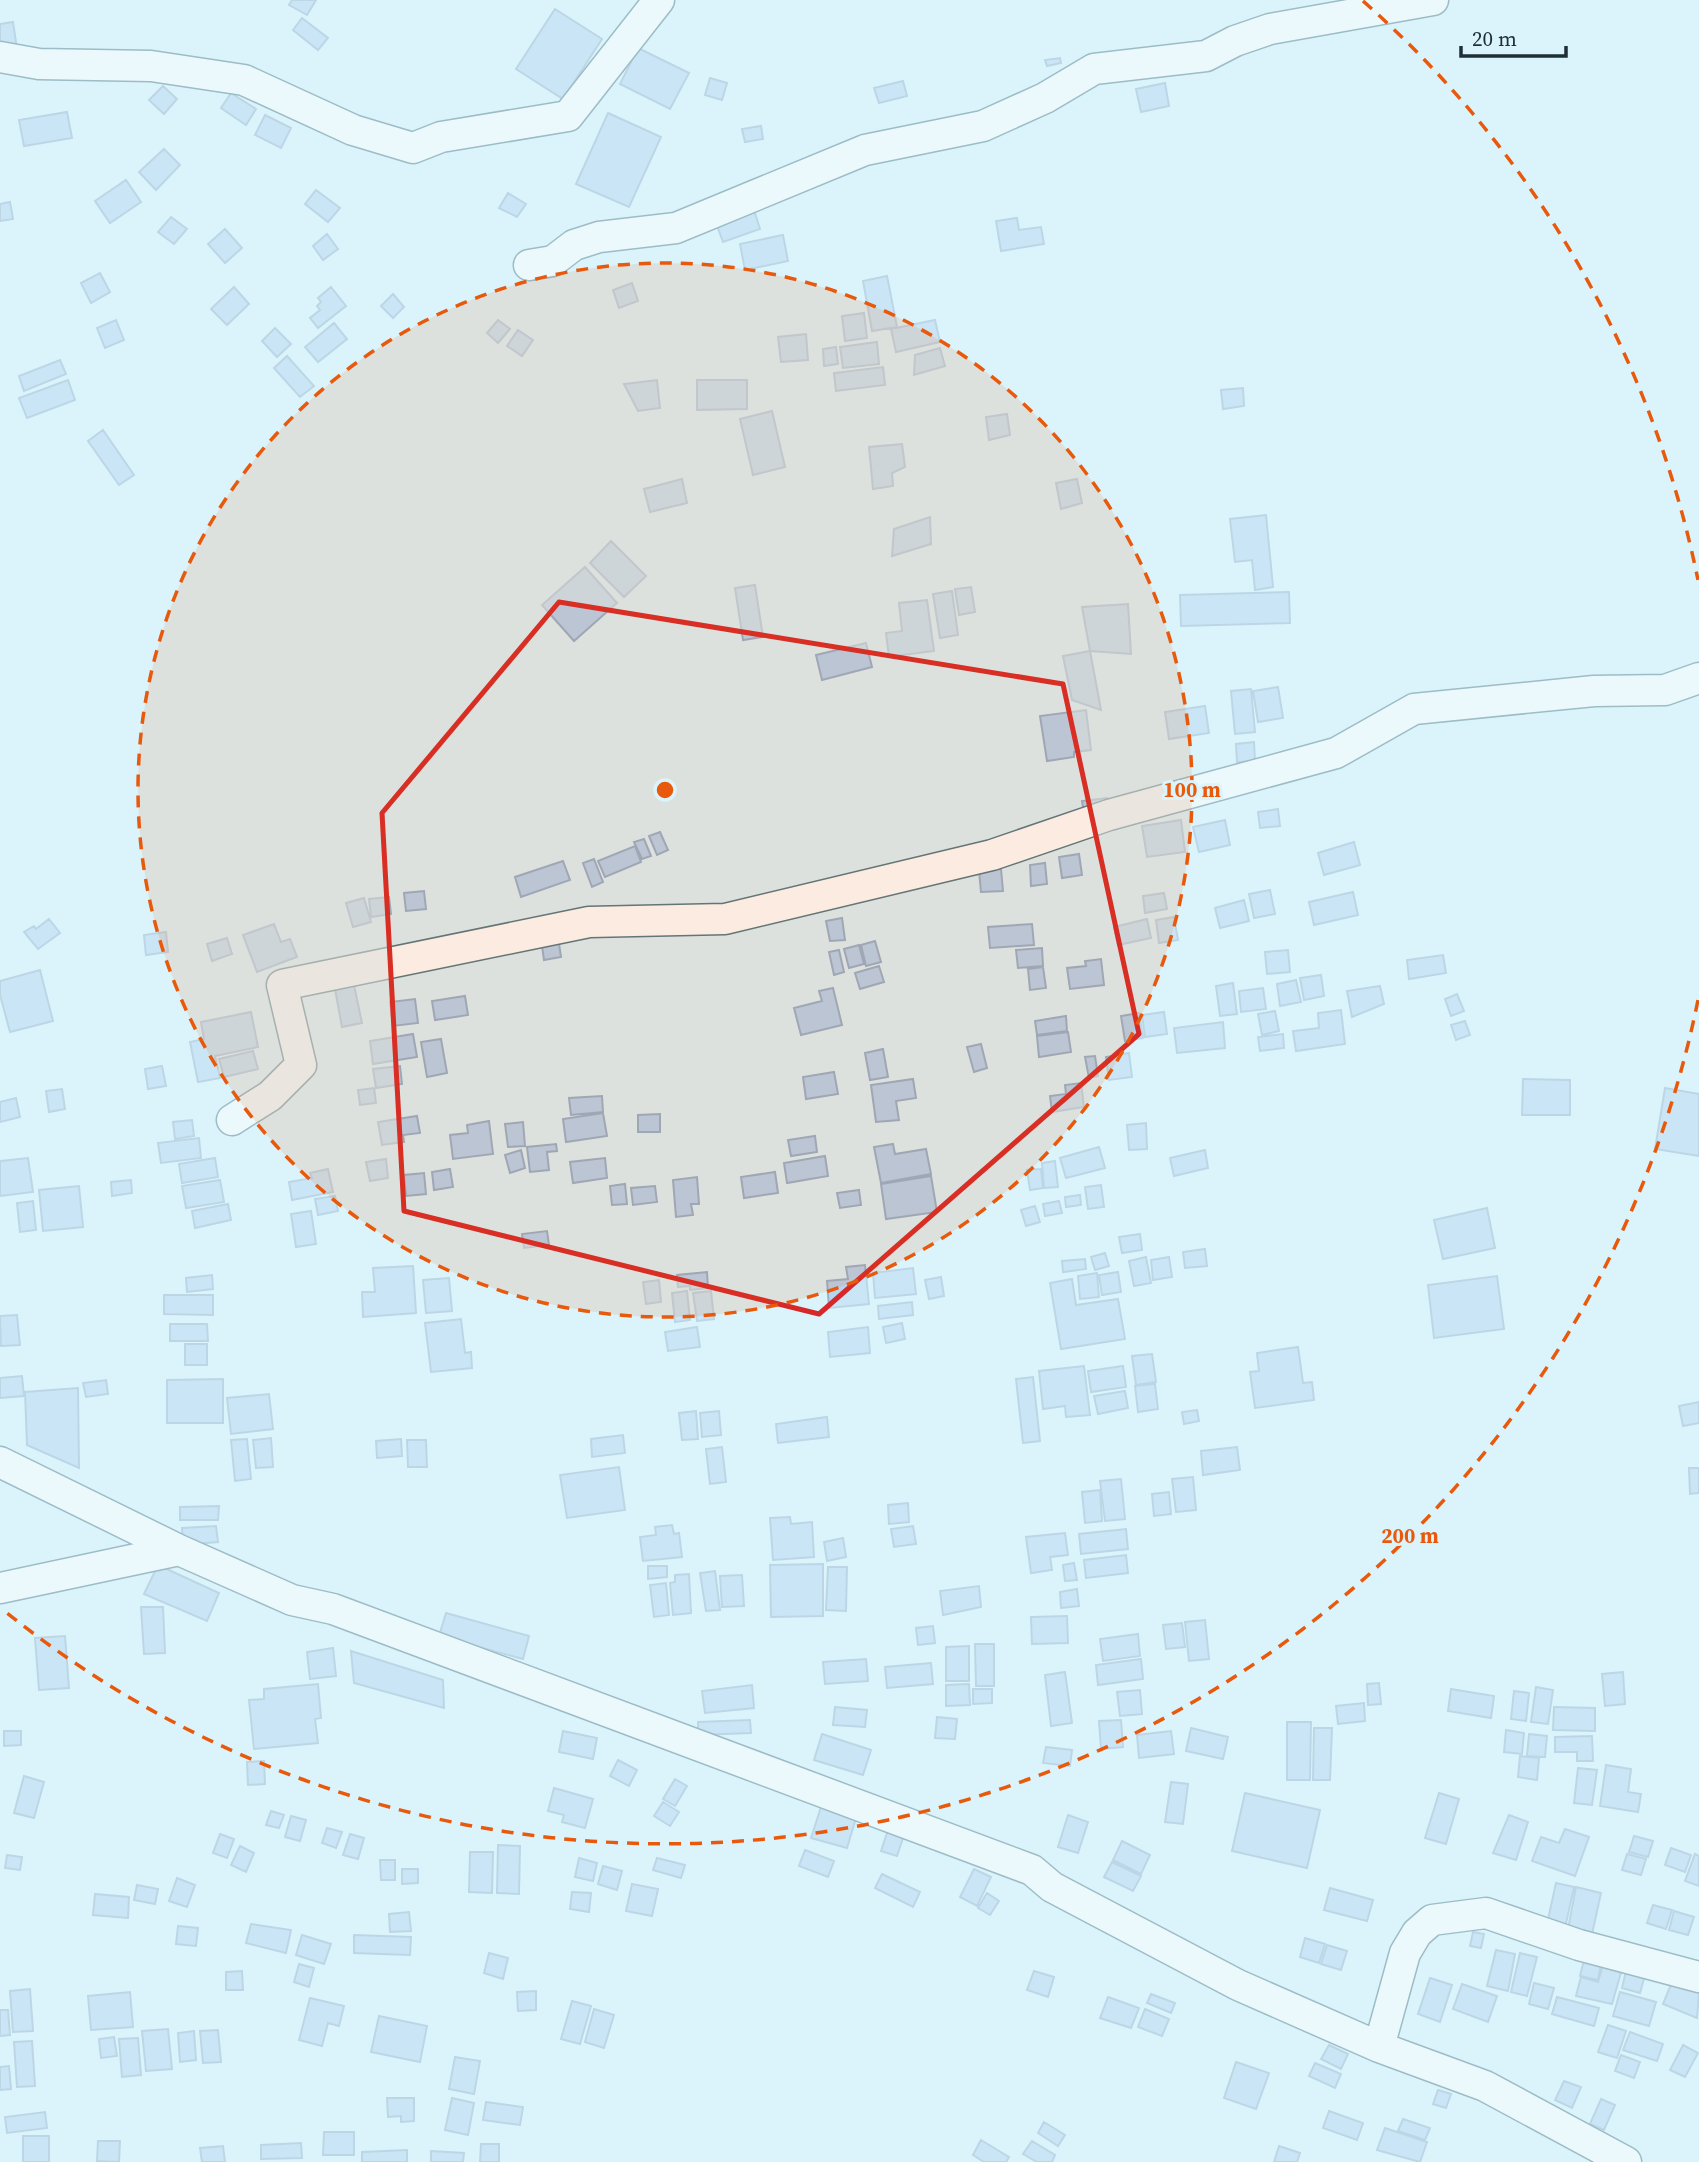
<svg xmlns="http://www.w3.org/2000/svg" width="1699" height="2162" font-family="'Source Serif 4',serif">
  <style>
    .building { fill: #b7d4f0; stroke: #97b2cc; stroke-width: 2 }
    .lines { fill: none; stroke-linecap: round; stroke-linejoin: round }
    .street-casing { stroke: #527985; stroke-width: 33 }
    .street { stroke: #fff; stroke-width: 30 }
    .marked { fill: none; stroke: #d62828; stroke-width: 5; stroke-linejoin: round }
    .ring { fill: none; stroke: #e8590c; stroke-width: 3.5; stroke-dasharray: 12 9 }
    .centre { fill: #e8590c; stroke: #dbf4fc; stroke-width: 3.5 }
    .ring-label { font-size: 21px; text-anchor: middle; font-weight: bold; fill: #e8590c; stroke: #dbf4fc; stroke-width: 6; stroke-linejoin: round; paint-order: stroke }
  </style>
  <rect width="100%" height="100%" fill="#dbf4fc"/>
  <!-- building -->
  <path class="building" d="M292 0H316L307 15 289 5Z
    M555 9 602 39 563 99 516 69Z
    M302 18 328 38 318 50 293 30Z
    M13 22 17 49 0 51V24Z
    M638 48 689 73 670 109 620 84Z
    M1060 58 1061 63 1047 66 1045 60Z
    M710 78 727 83 722 100 705 95Z
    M903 81 907 96 879 103 874 88Z
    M1165 83 1169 106 1141 112 1136 89Z
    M163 86 177 99 164 114 149 100Z
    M231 93 256 109 246 125 221 108Z
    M67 112 72 138 24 146 19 120Z
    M608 113 661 137 629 207 576 184Z
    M265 115 291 128 281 148 255 135Z
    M761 126 763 139 745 142 742 129Z
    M164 149 180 165 156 190 139 172Z
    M126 180 141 202 110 223 95 201Z
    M316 190 340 208 328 222 305 204Z
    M508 193 526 204 517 217 499 208Z
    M10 202 13 219 0 221V204Z
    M753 207 760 229 723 242 715 220Z
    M171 217 187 229 174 244 158 232Z
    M1017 218 1019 230 1041 227 1044 244 1001 251 996 221Z
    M225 229 242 248 225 263 208 244Z
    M327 234 338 249 323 260 313 246Z
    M783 235 788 261 745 270 740 244Z
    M100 273 110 292 91 303 81 283Z
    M887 276 897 327 872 331 863 281Z
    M632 283 638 301 619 308 613 290Z
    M234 287 249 304 227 325 211 309Z
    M331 287 346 306 318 328 310 318 320 310 317 306 321 302 318 298Z
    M393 294 404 307 393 318 381 306Z
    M864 313 867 338 845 341 842 316Z
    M116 320 124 340 105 348 97 328Z
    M498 320 510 329 498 343 487 333Z
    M935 320 940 342 896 352 891 329Z
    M334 323 347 339 318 362 305 347Z
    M275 328 291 344 277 357 262 341Z
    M518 330 533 340 522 356 507 346Z
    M806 334 808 360 781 362 778 337Z
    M877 342 879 364 843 368 840 347Z
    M836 347 838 364 824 366 823 349Z
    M940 348 945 366 914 375 915 355Z
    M287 356 314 386 300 397 274 368Z
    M60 360 66 374 24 391 19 376Z
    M883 367 885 385 836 391 834 373Z
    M68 380 75 400 27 418 19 398Z
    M657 380 660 408 638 411 624 384Z
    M697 380H747V409L697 410Z
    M1243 388 1244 406 1223 409 1221 390Z
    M772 411 785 467 753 475 740 419Z
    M1007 414 1010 435 989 440 986 417Z
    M103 430 134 475 119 485 88 441Z
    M902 444 905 467 892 473 893 486 873 489 869 447Z
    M682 479 687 503 650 512 644 489Z
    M1077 479 1082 503 1061 509 1056 483Z
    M1266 515 1273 587 1255 590 1252 560 1235 562 1230 519Z
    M930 517 931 544 892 556 894 529Z
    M611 541 646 576 624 597 590 563Z
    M585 567 617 603 574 641 542 605Z
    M755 585 763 637 743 640 735 588Z
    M971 587 975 612 959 615 955 589Z
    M952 591 958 635 940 638 933 594Z
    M1289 592 1290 623 1181 626 1180 595Z
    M927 600 934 651 889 657 886 633 902 631 899 603Z
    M1128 604 1131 654 1090 651 1082 607Z
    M866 643 872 667 822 680 816 655Z
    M1090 651 1101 710 1072 700 1063 656Z
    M1278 687 1283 718 1258 722 1253 691Z
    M1251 689 1255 732 1235 734 1231 691Z
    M1205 706 1209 733 1169 739 1165 712Z
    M1086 710 1091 750 1074 752V757L1047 761 1040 716Z
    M1254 742 1255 761 1237 762 1236 744Z
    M1107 798 1109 811 1084 814 1082 801Z
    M1278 809 1280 826 1260 828 1258 812Z
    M1181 820 1185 852 1147 857 1142 826Z
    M1225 820 1230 845 1199 852 1193 827Z
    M660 832 668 850 657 855 649 836Z
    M644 839 651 856 642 859 634 842Z
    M1354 842 1360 865 1324 875 1318 853Z
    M635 846 641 862 605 877 598 861Z
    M1079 854 1082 875 1062 878 1059 857Z
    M594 859 603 882 592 887 583 863Z
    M563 861 570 880 521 897 515 877Z
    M1045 863 1047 884 1031 886 1030 865Z
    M1001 869 1003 891 981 892 979 871Z
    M1270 890 1275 914 1254 918 1249 894Z
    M424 891 426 909 406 911 404 893Z
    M1353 892 1358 915 1314 925 1309 902Z
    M1164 893 1167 909 1145 913 1143 896Z
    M389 897 391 914 371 917 369 899Z
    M364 898 371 922 353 927 346 903Z
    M1244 900 1249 921 1220 928 1215 908Z
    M1174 917 1178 940 1159 943 1156 920Z
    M842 918 845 940 830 941 826 921Z
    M49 919 60 933 38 949 24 932 34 926 36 929Z
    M1147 919 1151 938 1118 945 1114 927Z
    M274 924 281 942 290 939 297 957 257 972 243 935Z
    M1032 924 1034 945 990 948 988 927Z
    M166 932 168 952 146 955 144 935Z
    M558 937 561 957 544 960 541 939Z
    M227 938 232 954 212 961 207 944Z
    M875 941 881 962 866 966 861 945Z
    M859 945 864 964 849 968 844 949Z
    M1042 948 1043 966 1018 968 1016 950Z
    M839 950 844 972 834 975 829 952Z
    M1288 950 1290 972 1267 974 1265 952Z
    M1443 955 1446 973 1409 979 1407 960Z
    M1101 959 1104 985 1070 989 1067 968 1086 966 1085 961Z
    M879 966 884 982 860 989 855 973Z
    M1043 967 1046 988 1030 990 1028 969Z
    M40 970 53 1021 10 1032 0 995V981Z
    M1321 975 1324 996 1304 1000 1300 978Z
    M1296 980 1301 1002 1280 1006 1277 984Z
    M1233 983 1237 1014 1220 1016 1216 986Z
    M354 985 362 1023 342 1027 335 989Z
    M1380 986 1384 1004 1352 1017 1347 991Z
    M833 988 842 1025 801 1035 794 1008 822 1001 819 991Z
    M1263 988 1266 1009 1241 1012 1239 991Z
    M1457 994 1464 1011 1451 1016 1445 999Z
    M465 996 468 1015 435 1020 432 1001Z
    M415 999 418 1023 393 1026 390 1002Z
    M1341 1010 1345 1044 1296 1051 1293 1031 1319 1028 1318 1013Z
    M1275 1011 1279 1031 1262 1035 1258 1014Z
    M251 1012 258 1047 215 1056 220 1078 198 1082 190 1042 204 1039 201 1022Z
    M1164 1012 1167 1034 1145 1037 1142 1015Z
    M1139 1013 1143 1038 1125 1041 1121 1016Z
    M1066 1016 1067 1031 1037 1035 1035 1021Z
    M1465 1021 1470 1035 1456 1040 1451 1025Z
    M1223 1022 1225 1048 1177 1053 1174 1028Z
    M1068 1032 1071 1052 1039 1057 1037 1036Z
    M413 1034 417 1057 373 1064 370 1041Z
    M1283 1034 1284 1048 1260 1051 1258 1037Z
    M441 1039 447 1073 427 1077 421 1042Z
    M981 1044 987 1068 974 1072 967 1047Z
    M883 1049 888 1077 870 1080 865 1053Z
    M253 1051 258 1069 224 1077 219 1059Z
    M1129 1053 1132 1077 1109 1080 1106 1057Z
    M1095 1056 1098 1076 1089 1078 1085 1057Z
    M162 1066 166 1086 148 1089 145 1069Z
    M400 1066 402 1084 376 1088 373 1069Z
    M834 1072 838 1094 806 1099 803 1077Z
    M913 1079 916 1098 896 1101 899 1120 876 1122 871 1085Z
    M1523 1079 1570 1080V1115H1522Z
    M1081 1083 1084 1107 1052 1112 1050 1096 1066 1094 1065 1085Z
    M374 1088 376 1103 360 1105 358 1090Z
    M1665 1088 1699 1094V1156L1655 1149Z
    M62 1089 65 1109 49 1112 46 1091Z
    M602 1096 603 1112 571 1115 569 1098Z
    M16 1098 20 1117 0 1122V1102Z
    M603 1113 607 1136 566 1142 563 1119Z
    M660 1114V1132H638V1115Z
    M417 1116 420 1133 403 1135 404 1142 382 1145 378 1122Z
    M192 1120 194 1136 175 1139 173 1122Z
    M489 1121 493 1154 453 1159 450 1135 468 1133 467 1125Z
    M523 1122 525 1146 508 1147 505 1124Z
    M1146 1123 1147 1149 1129 1150 1127 1125Z
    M815 1136 817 1152 791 1156 788 1140Z
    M199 1138 201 1158 161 1163 158 1143Z
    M556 1144 557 1151 547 1152 549 1170 530 1172 527 1147Z
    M893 1144 895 1154 926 1149 931 1174 881 1183 874 1147Z
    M1099 1147 1105 1168 1066 1178 1060 1158Z
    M521 1150 525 1168 510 1173 505 1155Z
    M1205 1150 1208 1168 1174 1176 1170 1158Z
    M825 1156 828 1176 787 1183 784 1163Z
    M28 1158 33 1192 0 1196V1161Z
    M215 1158 218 1177 182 1183 179 1164Z
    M605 1158 607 1178 573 1183 570 1162Z
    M386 1159 388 1178 370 1181 366 1162Z
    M1055 1161 1058 1187 1044 1188 1042 1163Z
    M328 1169 333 1192 292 1200 289 1182 312 1178 310 1173Z
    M450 1169 453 1187 434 1190 432 1172Z
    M1041 1169 1043 1188 1030 1190 1027 1170Z
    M775 1172 778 1193 744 1198 741 1177Z
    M424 1173 426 1194 406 1196 404 1175Z
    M931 1176 937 1212 886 1219 881 1184Z
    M697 1177 699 1204H691L693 1215 676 1217 673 1180Z
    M131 1180 132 1193 112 1196 111 1182Z
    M220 1180 224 1202 186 1208 182 1186Z
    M625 1184 627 1204 612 1205 610 1186Z
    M1101 1185 1104 1207 1088 1209 1085 1187Z
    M79 1186 83 1227 43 1231 39 1190Z
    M655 1186 657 1202 633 1205 631 1188Z
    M859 1190 861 1205 840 1208 837 1193Z
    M1080 1195 1081 1205 1066 1207 1065 1197Z
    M335 1196 338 1211 318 1215 315 1199Z
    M33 1201 36 1230 20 1232 17 1203Z
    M1059 1201 1062 1213 1045 1216 1043 1204Z
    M228 1204 231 1220 195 1228 192 1211Z
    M1035 1206 1040 1222 1026 1226 1021 1210Z
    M1487 1208 1495 1248 1443 1259 1434 1220Z
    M311 1211 316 1244 296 1247 291 1214Z
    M547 1231 549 1245 524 1248 522 1234Z
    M1140 1234 1142 1250 1122 1253 1119 1237Z
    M1205 1249 1207 1266 1185 1268 1183 1252Z
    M1105 1253 1109 1266 1095 1270 1091 1257Z
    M1146 1257 1151 1283 1134 1286 1129 1261Z
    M1169 1257 1172 1277 1153 1280 1151 1260Z
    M1085 1259 1086 1269 1063 1272 1062 1261Z
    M865 1265 869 1304 829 1308 827 1281 848 1279 846 1267Z
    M413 1266 416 1313 363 1317 362 1292H375L373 1268Z
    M913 1268 916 1294 875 1298 873 1273Z
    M707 1272 708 1288 690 1290V1286L678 1287 677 1275Z
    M1118 1272 1121 1292 1102 1295 1099 1275Z
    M1097 1273 1099 1297 1080 1299 1078 1276Z
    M212 1275 213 1289 187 1292 186 1278Z
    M1497 1276 1504 1329 1434 1338 1428 1285Z
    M941 1277 944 1296 929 1299 925 1280Z
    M449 1278 452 1311 426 1313 423 1280Z
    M1072 1279 1076 1305 1118 1299 1125 1339 1061 1349 1050 1283Z
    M659 1280 661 1302 646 1304 643 1282Z
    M687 1291 690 1320 675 1322 672 1293Z
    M711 1291 714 1319 697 1321 693 1293Z
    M164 1295H213V1315L164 1314Z
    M912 1302 913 1315 879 1319 878 1306Z
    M17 1315 20 1345 1 1346 0 1316Z
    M461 1319 465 1353 471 1352 472 1368 431 1372 425 1323Z
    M902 1323 905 1339 886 1343 883 1327Z
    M170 1324H207L208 1341H170Z
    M697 1327 700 1347 668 1351 665 1332Z
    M868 1327 870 1353 830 1357 828 1332Z
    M185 1344H207V1365H185Z
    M1298 1347 1303 1383 1312 1382 1314 1400 1255 1408 1250 1372 1259 1371 1257 1353Z
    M1152 1354 1156 1382 1136 1385 1132 1356Z
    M1084 1366 1090 1415 1066 1417 1065 1406 1043 1409 1039 1371Z
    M1123 1366 1126 1387 1091 1392 1088 1371Z
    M22 1376 24 1396 0 1398V1378Z
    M1033 1377 1040 1441 1023 1443 1016 1379Z
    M223 1379V1423H167V1380Z
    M106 1380 108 1394 86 1397 83 1383Z
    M1155 1384 1158 1409 1138 1412 1135 1386Z
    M78 1388 79 1468 27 1445 25 1392Z
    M1125 1391 1128 1408 1098 1414 1094 1396Z
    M269 1394 273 1429 231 1434 227 1398Z
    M1699 1402V1423L1683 1426 1679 1406Z
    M1197 1410 1199 1421 1184 1424 1182 1412Z
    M696 1411 698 1439 682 1440 679 1413Z
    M719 1411 721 1435 702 1437 700 1413Z
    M827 1417 829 1437 778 1443 776 1424Z
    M623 1435 625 1453 592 1457 591 1439Z
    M271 1438 273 1467 256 1468 253 1440Z
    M247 1439 251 1479 235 1481 231 1440Z
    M401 1439 402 1456 377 1458 376 1441Z
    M407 1440H426L427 1467H408Z
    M722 1447 726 1482 710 1484 706 1449Z
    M1237 1447 1240 1470 1203 1475 1201 1451Z
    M619 1467 625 1510 567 1518 560 1475Z
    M1689 1468H1699V1493L1690 1494Z
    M1193 1477 1196 1510 1176 1512 1172 1479Z
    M1121 1479 1125 1519 1105 1521 1100 1481Z
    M1100 1490 1102 1521 1085 1523 1082 1492Z
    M1169 1492 1171 1514 1154 1516 1152 1494Z
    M908 1503 909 1522 889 1524 888 1505Z
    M219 1506 218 1520H180V1507Z
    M790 1517 791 1524 812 1522 814 1557 773 1560 770 1518Z
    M672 1525 674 1534 679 1533 682 1557 643 1561 640 1537 656 1535 655 1527Z
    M216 1526 218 1542 183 1545 182 1528Z
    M913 1526 916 1544 894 1547 891 1529Z
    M1126 1529 1128 1549 1081 1554 1079 1534Z
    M1065 1533 1068 1555 1050 1557 1052 1570 1031 1573 1026 1537Z
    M843 1538 846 1557 827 1561 824 1542Z
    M1126 1555 1128 1573 1086 1578 1084 1560Z
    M1074 1563 1077 1580 1065 1581 1063 1565Z
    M823 1564V1616L771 1617 770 1565Z
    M158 1565 219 1593 207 1621 144 1594Z
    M648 1566H667V1577L648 1579Z
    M828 1567H847L846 1611 826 1610Z
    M715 1571 720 1610 706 1611 700 1573Z
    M689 1574 691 1613 673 1615 670 1583 675 1582V1575Z
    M742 1575 744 1606 722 1607 720 1576Z
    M666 1583 669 1615 654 1617 650 1585Z
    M979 1586 981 1607 943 1615 940 1591Z
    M1077 1589 1079 1606 1061 1608 1060 1592Z
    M141 1607H163L165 1653 144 1654Z
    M446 1613 529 1636 523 1659 439 1636Z
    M1067 1616 1068 1643 1032 1644 1031 1617Z
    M1205 1620 1209 1659 1189 1661 1185 1622Z
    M1182 1623 1185 1647 1166 1649 1163 1625Z
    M933 1626 935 1643 918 1645 916 1628Z
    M1138 1634 1140 1656 1103 1661 1100 1639Z
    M65 1636 69 1688 39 1690 35 1638Z
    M975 1644H994V1686H976Z
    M969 1646V1681H946V1647Z
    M333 1648 336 1676 310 1679 307 1652Z
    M351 1651 443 1680 444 1708 354 1683Z
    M866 1659 868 1681 825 1684 823 1662Z
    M1141 1659 1143 1679 1098 1685 1096 1665Z
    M931 1663 933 1684 887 1688 885 1667Z
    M1065 1672 1072 1723 1051 1726 1045 1675Z
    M1623 1672 1625 1704 1605 1706 1602 1674Z
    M1379 1683 1381 1704 1368 1705 1367 1684Z
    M318 1684 321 1718 315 1719 318 1743 254 1749 249 1700 264 1699V1689Z
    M969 1684 970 1705 946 1706V1685Z
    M752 1685 754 1708 705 1713 702 1691Z
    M1536 1687 1553 1690 1548 1724 1531 1722Z
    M973 1689H992V1703L973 1704Z
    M1451 1689 1494 1696 1491 1718 1448 1711Z
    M1140 1690 1142 1714 1120 1716 1117 1692Z
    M1514 1691 1529 1693 1526 1721 1511 1719Z
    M1364 1703 1365 1721 1338 1724 1336 1706Z
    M835 1707 867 1710 865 1727 833 1725Z
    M1554 1707 1595 1708V1731L1553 1730Z
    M937 1717 957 1719 955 1739 935 1738Z
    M750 1720 751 1733 698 1735V1722Z
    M1121 1720 1123 1747 1101 1749 1099 1721Z
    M1287 1722H1311L1310 1780H1287Z
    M1191 1728 1228 1737 1223 1759 1186 1751Z
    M1314 1728H1332L1330 1780H1313Z
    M1506 1730 1524 1733 1522 1754 1504 1752Z
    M4 1731H21V1745L4 1746Z
    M563 1731 597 1738 593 1759 559 1752Z
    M1171 1731 1174 1754 1139 1758 1137 1735Z
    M822 1734 871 1750 863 1775 814 1760Z
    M1529 1734 1547 1736 1545 1757 1527 1756Z
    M1592 1736 1593 1761H1577V1752H1555V1737Z
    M1046 1747 1072 1750 1070 1766 1043 1763Z
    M1520 1756 1539 1758 1537 1780 1518 1777Z
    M618 1760 637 1770 629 1786 610 1776Z
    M264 1761 265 1784 248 1785 247 1762Z
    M1606 1765 1631 1769 1628 1792 1641 1794 1638 1812 1600 1806Z
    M1578 1768 1597 1770 1592 1805 1574 1803Z
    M24 1776 44 1782 34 1818 14 1813Z
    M675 1779 687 1786 675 1806 663 1799Z
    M1171 1782 1188 1784 1183 1824 1165 1822Z
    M554 1788 593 1799 585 1828 562 1822 564 1815 548 1811Z
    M1245 1793 1320 1810 1307 1868 1232 1851Z
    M1439 1793 1459 1799 1446 1844 1425 1838Z
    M663 1802 679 1812 670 1826 654 1816Z
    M821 1807 856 1818 847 1848 811 1838Z
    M271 1811 284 1815 279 1828 266 1825Z
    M1068 1815 1088 1822 1078 1853 1058 1847Z
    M1509 1815 1528 1822 1516 1860 1493 1853Z
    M291 1816 306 1820 300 1841 285 1837Z
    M889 1827 905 1832 897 1856 881 1851Z
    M327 1828 342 1832 336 1848 322 1843Z
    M1565 1829 1589 1837 1575 1876 1532 1861 1541 1837 1559 1843Z
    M220 1834 234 1839 227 1858 213 1853Z
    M350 1834 364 1838 358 1859 343 1855Z
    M1634 1836 1653 1841 1648 1857 1629 1852Z
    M1122 1841 1150 1855 1141 1874 1113 1860Z
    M498 1845 520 1846 519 1894 497 1893Z
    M240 1846 254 1853 246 1872 231 1865Z
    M1671 1848 1691 1855 1685 1872 1665 1865Z
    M805 1850 834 1861 828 1877 799 1866Z
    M470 1852H493L492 1893 469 1892Z
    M1627 1854 1646 1859 1641 1875 1622 1870Z
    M1695 1854 1699 1856V1886L1685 1881Z
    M7 1855 22 1857 20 1870 5 1868Z
    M579 1858 597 1863 593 1881 575 1877Z
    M657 1858 685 1865 681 1878 653 1870Z
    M380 1860H395V1880H381Z
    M1112 1862 1141 1876 1133 1891 1104 1877Z
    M603 1866 622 1871 617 1890 598 1884Z
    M402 1869H418V1883L402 1884Z
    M974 1869 991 1877 977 1906 960 1897Z
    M882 1874 920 1892 913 1907 875 1888Z
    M177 1878 195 1885 187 1907 169 1901Z
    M1556 1883 1574 1887 1565 1928 1547 1924Z
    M632 1884 658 1889 652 1916 626 1911Z
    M137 1885 158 1889 155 1904 134 1900Z
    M1576 1887 1601 1893 1592 1934 1568 1929Z
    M1330 1888 1373 1900 1367 1921 1324 1910Z
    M572 1892 591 1893 589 1912 570 1909Z
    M987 1893 999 1901 990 1915 978 1908Z
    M95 1894 129 1897 128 1918 93 1915Z
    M1653 1905 1672 1910 1666 1929 1647 1923Z
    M1674 1911 1694 1917 1688 1935 1669 1930Z
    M409 1912 411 1931 390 1932 389 1914Z
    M251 1924 291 1930 286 1953 246 1943Z
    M178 1926 198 1928 196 1946 176 1944Z
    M1473 1932 1484 1934 1481 1948 1470 1946Z
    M302 1935 331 1944 324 1964 296 1955Z
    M354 1935 411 1937 410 1955 354 1953Z
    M1305 1938 1325 1944 1319 1963 1300 1957Z
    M1327 1945 1347 1951 1341 1970 1321 1964Z
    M1496 1950 1515 1954 1508 1991 1487 1986Z
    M489 1953 508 1958 503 1979 484 1973Z
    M1520 1953 1537 1957 1527 1996 1511 1992Z
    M1584 1960 1601 1964 1598 1980 1580 1976Z
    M299 1964 314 1968 309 1987 294 1982Z
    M1603 1965 1622 1969 1612 2004 1576 1996 1581 1977 1598 1982Z
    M242 1971 243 1990H226V1972Z
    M1034 1971 1054 1977 1048 1997 1027 1990Z
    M1626 1971 1645 1975 1640 1993 1622 1988Z
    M1430 1978 1452 1985 1440 2022 1418 2014Z
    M1672 1982 1699 1992 1697 2018 1663 2004Z
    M1534 1983 1554 1988 1548 2009 1529 2004Z
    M1462 1984 1497 1996 1488 2022 1453 2009Z
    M30 1989 33 2031 13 2032 10 1991Z
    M536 1991V2010L518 2011 517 1992Z
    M130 1992 133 2027 91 2030 88 1996Z
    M1620 1992 1656 2002 1649 2026 1613 2016Z
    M1151 1994 1175 2003 1171 2013 1147 2003Z
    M1108 1997 1139 2008 1131 2028 1100 2018Z
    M1557 1997 1599 2008 1594 2026 1552 2014Z
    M310 1998 344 2006 339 2026 328 2023 322 2046 299 2040Z
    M572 2001 591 2006 580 2044 561 2039Z
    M594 2009 614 2015 604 2048 585 2042Z
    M1145 2009 1169 2019 1162 2036 1138 2027Z
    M0 2010H8L10 2035 0 2036Z
    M379 2016 427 2026 420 2062 371 2052Z
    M1608 2025 1626 2031 1617 2058 1598 2052Z
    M168 2029 172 2069 146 2071 142 2031Z
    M218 2030 221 2062 203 2063 200 2031Z
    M194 2031 196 2060 180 2062 178 2033Z
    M1630 2032 1663 2044 1657 2061 1623 2050Z
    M114 2037 117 2056 101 2058 99 2039Z
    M138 2038 141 2075 122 2077 119 2039Z
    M32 2041 35 2086 17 2087 14 2042Z
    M1329 2045 1348 2054 1341 2069 1321 2059Z
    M1683 2045 1698 2053 1685 2077 1670 2070Z
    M1621 2055 1640 2062 1634 2078 1615 2071Z
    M455 2057 480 2061 474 2094 449 2089Z
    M1236 2062 1269 2073 1256 2109 1224 2098Z
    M1315 2063 1341 2074 1335 2088 1309 2076Z
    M9 2066 11 2089 0 2090V2067Z
    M1564 2081 1581 2087 1572 2108 1555 2100Z
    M1438 2090 1451 2094 1446 2108 1433 2104Z
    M387 2098H414V2121L401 2122V2116L388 2117Z
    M452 2098 474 2103 468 2135 445 2130Z
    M1601 2099 1615 2105 1604 2130 1590 2124Z
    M486 2102 523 2107 520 2125 483 2120Z
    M1329 2111 1363 2123 1357 2140 1323 2128Z
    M45 2112 47 2128 7 2133 5 2117Z
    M1403 2119 1430 2128 1425 2140 1398 2131Z
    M1044 2122 1065 2135 1058 2146 1038 2133Z
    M1385 2128 1427 2142 1420 2162 1377 2150Z
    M324 2132H354V2155H323Z
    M23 2136H49V2162H23Z
    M981 2140 1009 2157 1006 2162H984L973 2155Z
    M98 2141H120L119 2162 97 2161Z
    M1032 2141 1055 2155 1052 2162H1037L1023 2154Z
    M301 2143 302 2158 261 2159V2145Z
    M481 2144H499V2162H480Z
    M223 2146 225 2162H202L200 2148Z
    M1279 2146 1300 2153 1297 2162H1274Z
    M407 2150V2162H362V2152Z
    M431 2151 464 2153 463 2162H431Z"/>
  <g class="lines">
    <!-- street casing -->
    <g class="street-casing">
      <path id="street" d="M0 57 39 64 151 66 244 80 353 130 413 148 441 137 568 116 659 0
        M529 265 553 261 574 245 599 237 676 228 865 150 983 126 1045 98 1094 69 1206 56 1235 41 1270 29 1433 0
        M232 1120 270 1096 301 1065 282 985 589 922 725 919 992 855 1109 815 1336 753 1414 709 1594 691 1665 690 1699 678
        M0 1462 179 1550 292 1600 333 1609 1032 1870 1052 1887 1238 1985 1379 2047 1485 2086 1626 2162
        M0 1588 179 1550
        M1379 2047 1405 1953 1417 1933 1432 1920 1486 1913 1579 1945 1699 1977"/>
    </g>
    <!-- street -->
    <use href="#street" class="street"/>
  </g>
  <!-- marked area -->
  <path d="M0 0H1699V2162H0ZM559 602 1063 684 1139 1034 819 1314 404 1211 382 813Z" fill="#dbf4fc" fill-opacity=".55" fill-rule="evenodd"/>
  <path class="marked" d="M559 602 1063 684 1139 1034 819 1314 404 1211 382 813Z"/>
  <!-- distance rings -->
  <circle cx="665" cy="790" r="527" fill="#e8590c" fill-opacity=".12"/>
  <g class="ring">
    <circle cx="665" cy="790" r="527"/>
    <path d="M1698 1000A1054 1054 0 0 1 2 1609M1363 1A1054 1054 0 0 1 1698 580"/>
  </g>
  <circle cx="665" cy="790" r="10" class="centre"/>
  <g class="ring-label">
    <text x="1192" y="797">100 m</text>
    <text x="1410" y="1543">200 m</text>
  </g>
  <!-- scale -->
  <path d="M1461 46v10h105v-10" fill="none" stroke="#1f2f35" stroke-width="3.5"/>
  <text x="1472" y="46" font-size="21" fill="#1f2f35" stroke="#dbf4fc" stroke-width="5" paint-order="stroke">20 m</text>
</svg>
